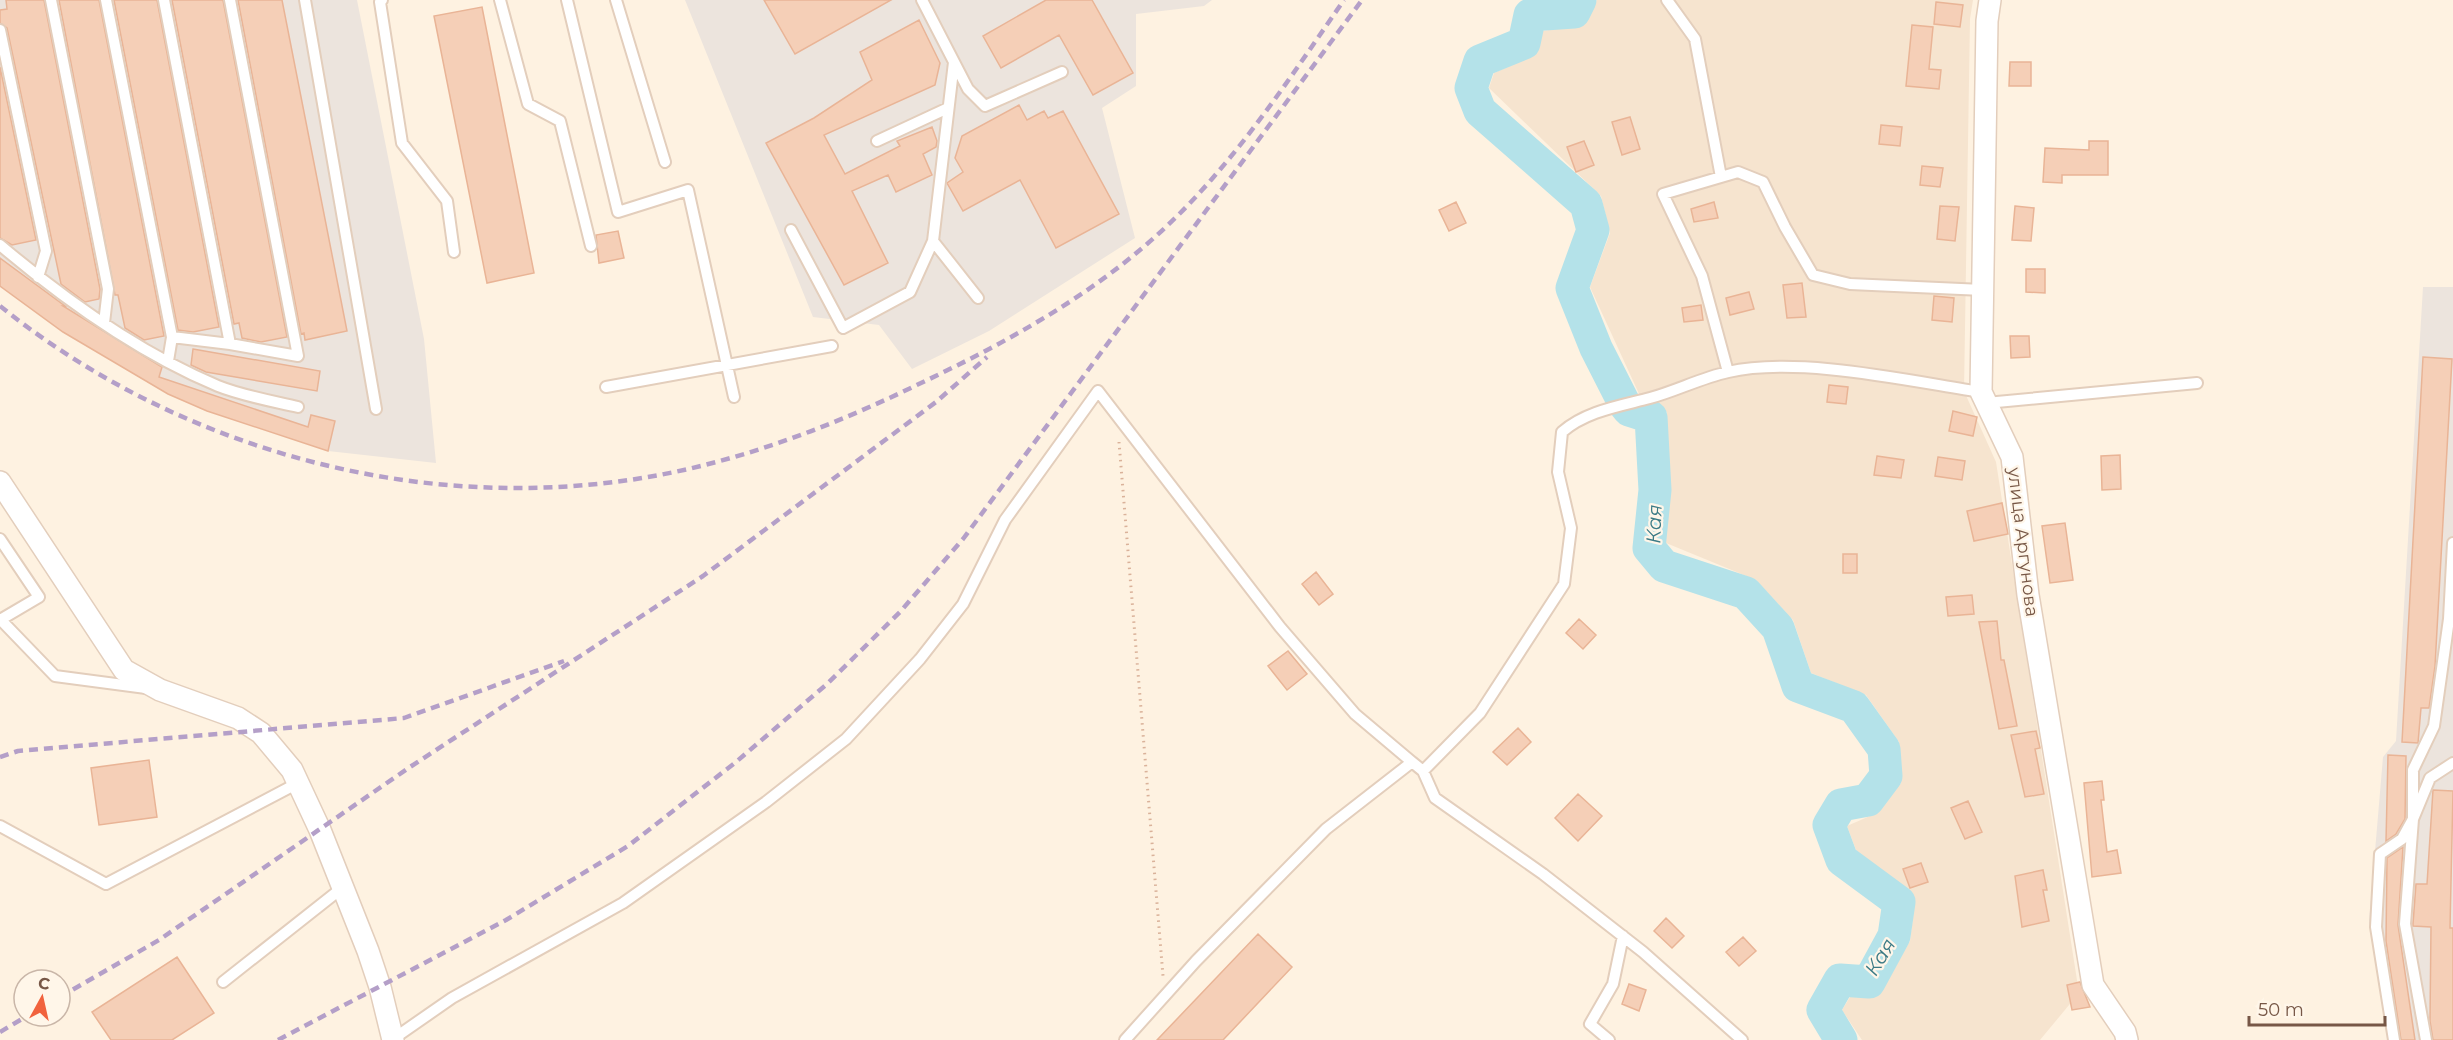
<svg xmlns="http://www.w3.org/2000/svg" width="2453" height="1040" font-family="Montserrat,sans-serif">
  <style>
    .residential { fill: #f6e4cf }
    .industrial { fill: #ece4dd }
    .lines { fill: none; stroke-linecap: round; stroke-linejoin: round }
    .river { stroke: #b4e2e9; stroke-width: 33 }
    .building { fill: #f5cfb7; stroke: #e9b496; stroke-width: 1.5 }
    .service-casing { stroke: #e3cebc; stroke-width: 14 }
    .minor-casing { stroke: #e3cebc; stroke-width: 24 }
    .path { stroke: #dab29a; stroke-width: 3; stroke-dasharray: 1.5 4.5; stroke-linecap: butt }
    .service { stroke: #fff; stroke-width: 10 }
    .minor { stroke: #fff; stroke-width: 21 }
    .rail { stroke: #b49fc8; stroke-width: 4.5; stroke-dasharray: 9 6; stroke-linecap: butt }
    .labels { text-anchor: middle; stroke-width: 4.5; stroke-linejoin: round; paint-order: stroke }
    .street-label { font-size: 18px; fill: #775746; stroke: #fff6e9 }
    .water-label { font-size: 20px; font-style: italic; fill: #3b7a85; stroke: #fff6e9 }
  </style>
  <rect width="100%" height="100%" fill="#fef2e1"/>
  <!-- residential -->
  <path class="residential" d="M1597 0H1973L1970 19 1964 391 1996 462 2079 993 2040 1040H1862L1842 1010 1850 997 1883 989 1910 941 1915 901 1856 850 1847 826 1879 812 1901 783 1899 742 1866 695 1811 673 1793 620 1756 580 1666 543 1667 412 1640 396 1590 287 1610 233 1601 196 1489 88 1494 73 1535 55 1543 31 1585 24Z"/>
  <!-- industrial -->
  <path class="industrial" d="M0 0H357L424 339 436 463 328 451 207 411 168 394 63 332 0 286Z
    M685 0H1212L1204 6 1136 14V86L1102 108 1135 238 989 331 912 369 879 325 813 317Z
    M2423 287H2453V1040H2388L2369 922 2383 757 2396 741Z"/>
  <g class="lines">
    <!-- river -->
    <path class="river" d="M1580 0 1574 12 1530 15 1524 43 1480 61 1471 88 1480 111 1586 204 1593 230 1572 288 1596 348 1625 405 1629 410 1651 417 1655 490 1649 548 1664 566 1746 593 1778 628 1798 686 1854 707 1884 749 1886 776 1868 800 1841 805 1829 825 1842 860 1899 902 1894 936 1869 982 1840 980 1823 1010 1841 1040"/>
  </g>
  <!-- building -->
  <path class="building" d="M6 0H44L100 289 99 299 85 302 61 284 7 28 0 23V10L7 9Z
    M59 0H99L164 336 144 340 125 328 118 295H115Z
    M114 0H157L219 327 193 332 178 330Z
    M172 0H223L287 337 261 342 242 338 239 323 234 324Z
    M238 0H282L347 331 305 340 304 333 301 334Z
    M764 0H891L795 54Z
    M1046 0H1092L1133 73 1093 95 1059 35 1001 68 983 36Z
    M1936 2 1963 5 1960 27 1934 24Z
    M482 7 534 273 487 283 434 16Z
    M919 20 940 63 935 85 824 135 845 174 900 146 897 141 932 127 937 141 936 147 923 154 932 175 896 192 888 175 852 191 888 263 844 285 766 143 814 118 872 80 860 52Z
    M1912 25 1933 27 1929 69 1941 70 1939 89 1906 86Z
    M2010 62H2031V86H2009Z
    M0 67 36 240 12 245 0 238Z
    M1019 105 1027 120 1044 111 1048 118 1063 111 1119 214 1056 248 1020 180 963 211 947 183 963 172 955 158 962 136Z
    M1630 117 1640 149 1622 155 1612 122Z
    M1881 125 1902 127 1900 146 1879 144Z
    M1584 141 1594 165 1576 172 1567 147Z
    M2089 141H2108V175H2062V183L2043 182 2045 148 2089 150Z
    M1922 166 1943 168 1940 187 1920 185Z
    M1456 202 1466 223 1449 231 1439 210Z
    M1714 202 1718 218 1694 222 1691 209Z
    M1940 206 1959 207 1955 241 1937 239Z
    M2015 206 2034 208 2031 241 2012 240Z
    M618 231 624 258 599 263 596 235Z
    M0 258 65 306H63L162 367 159 377 308 427 311 415 335 421 328 451 207 411 168 394 63 332 0 286Z
    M2026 269H2045V293L2026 292Z
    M1802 283 1806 317 1787 318 1783 285Z
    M1749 292 1754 309 1730 315 1726 298Z
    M1934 296 1954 298 1952 322 1932 320Z
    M1701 305 1703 320 1684 322 1682 308Z
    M2010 336H2029L2030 357 2011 358Z
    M193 349 320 371 317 391 206 372 191 365Z
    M2423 357 2452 359 2435 666 2429 708H2421L2418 743 2402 742Z
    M1829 385 1848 387 1846 404 1827 402Z
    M1953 411 1977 417 1973 436 1949 431Z
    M2120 455 2121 489 2102 490 2101 456Z
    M1877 456 1904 460 1901 478 1874 475Z
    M1938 457 1965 461 1962 480 1935 476Z
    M2002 503 2008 534 1974 541 1967 511Z
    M2065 523 2073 580 2050 583 2042 526Z
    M1843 554H1857V573H1843Z
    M1316 572 1333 594 1319 605 1302 584Z
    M1972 595 1974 614 1948 616 1946 597Z
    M1579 619 1596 635 1583 649 1566 633Z
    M1997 621 2001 660H2004L2017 726 1999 729 1979 622Z
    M1288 651 1307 674 1287 690 1268 666Z
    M1518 728 1531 742 1507 765 1493 752Z
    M2036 731 2040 748 2035 749 2044 794 2025 797 2011 735Z
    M2388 755 2406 756 2405 819 2396 834 2386 841Z
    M149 760 157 817 99 825 91 768Z
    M2102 781 2104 800H2101L2107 852 2117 850 2121 873 2092 877 2084 783Z
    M2433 790 2453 791 2450 928H2453V1040H2433L2430 1021 2431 927 2413 926V924L2416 884H2427Z
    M1578 794 1602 816 1578 841 1555 818Z
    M1968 801 1982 832 1965 839 1951 808Z
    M2403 847 2398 925 2415 1040H2401L2386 941 2387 858Z
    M1921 863 1928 882 1910 888 1903 869Z
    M2043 870 2047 890H2043L2049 921 2022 927 2015 876Z
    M1666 918 1684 936 1672 948 1654 931Z
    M1258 934 1292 967 1223 1040H1157Z
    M1743 937 1756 951 1739 966 1726 952Z
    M177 957 214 1013 172 1040H111L92 1012Z
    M2080 982 2090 1007 2072 1010 2067 985Z
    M1629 984 1646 990 1639 1011 1622 1004Z"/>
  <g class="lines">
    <!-- service casing -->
    <g class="service-casing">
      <path id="service" d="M51 0 108 289 104 323
        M106 0 172 337 230 344
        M164 0 230 344 298 356 230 0
        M305 0 376 409
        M382 0 380 2 402 143 447 201 454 252
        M500 0 528 104 560 121 591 246
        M567 0 618 212 688 190 734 397
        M616 0 665 162
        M922 0 968 89 985 106 1062 72
        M1667 0 1695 39 1721 177
        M0 30 46 251 38 277
        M877 141 948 108
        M791 230 843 328 910 292 933 241 954 62
        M933 241 978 298
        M0 245C65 300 139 353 218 386 243 396 272 401 298 407
        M168 361 172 337
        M1728 372 1702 276 1663 194 1738 172 1763 182 1785 227 1813 275 1850 284 1983 290
        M606 387 832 346
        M1986 403 2197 383
        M0 539 39 597 0 620
        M0 619 55 676 146 688
        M1423 771 1435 798 1543 874 1643 952 1742 1040
        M0 826 106 884 298 783
        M223 982 342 888
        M393 1039 452 998 623 903 766 802 846 739 920 659 963 604 1005 520 1098 391 1280 627 1355 714 1412 762
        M1125 1040 1196 961 1326 829 1412 762 1423 771 1480 713 1564 584 1571 528 1558 472 1562 432C1586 411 1620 406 1650 398 1676 391 1701 378 1728 372 1798 356 1909 381 1981 392
        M1609 1040 1590 1024 1613 984 1623 936
        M2394 1040 2376 927 2380 854 2402 839 2413 819V770L2434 726 2449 619 2453 543
        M2426 1040 2405 924 2413 819 2430 778 2453 763"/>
    </g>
    <!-- minor casing -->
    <g class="minor-casing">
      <path id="minor" d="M1990 0 1987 21 1981 392 2012 457 2028 595 2093 985 2125 1032 2127 1040
        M0 482 124 670 160 690 238 718 261 733 292 770 320 830 368 951 380 987 393 1040"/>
    </g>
    <!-- path -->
    <path class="path" d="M1119 442 1163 976"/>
    <!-- service -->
    <use href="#service" class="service"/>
    <!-- minor -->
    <use href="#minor" class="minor"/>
    <!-- rail -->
    <path class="rail" d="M0 306C179 450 420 516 648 477 742 461 835 425 921 383 1001 345 1080 302 1147 244 1227 175 1285 85 1344 0
      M0 757 18 751 404 718 564 661
      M60 997 159 940 410 767 703 576 936 402 987 357
      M0 1032 27 1016
      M278 1040 506 920 628 846 736 762 827 684 900 612 963 539 1362 0"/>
  </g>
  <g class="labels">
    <!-- street labels -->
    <g class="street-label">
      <text transform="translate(2023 542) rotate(83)" y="6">улица Аргунова</text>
    </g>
    <!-- water labels -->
    <g class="water-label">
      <text transform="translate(1654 524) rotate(-88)" y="7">Кая</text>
      <text transform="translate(1880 957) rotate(-59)" y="7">Кая</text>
    </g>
  </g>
  <!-- north arrow -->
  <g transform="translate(42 998) rotate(8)"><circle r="28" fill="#fff6e9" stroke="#c9b6a8" stroke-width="1.5"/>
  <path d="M0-4.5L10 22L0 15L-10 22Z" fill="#f1623d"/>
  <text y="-9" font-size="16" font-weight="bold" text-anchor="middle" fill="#775746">С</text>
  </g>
  <!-- scale -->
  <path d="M2249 1016v9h136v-9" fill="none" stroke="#775746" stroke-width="3"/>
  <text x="2258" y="1016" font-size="18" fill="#775746" stroke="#fff6e9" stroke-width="4.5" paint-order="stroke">50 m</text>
</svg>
